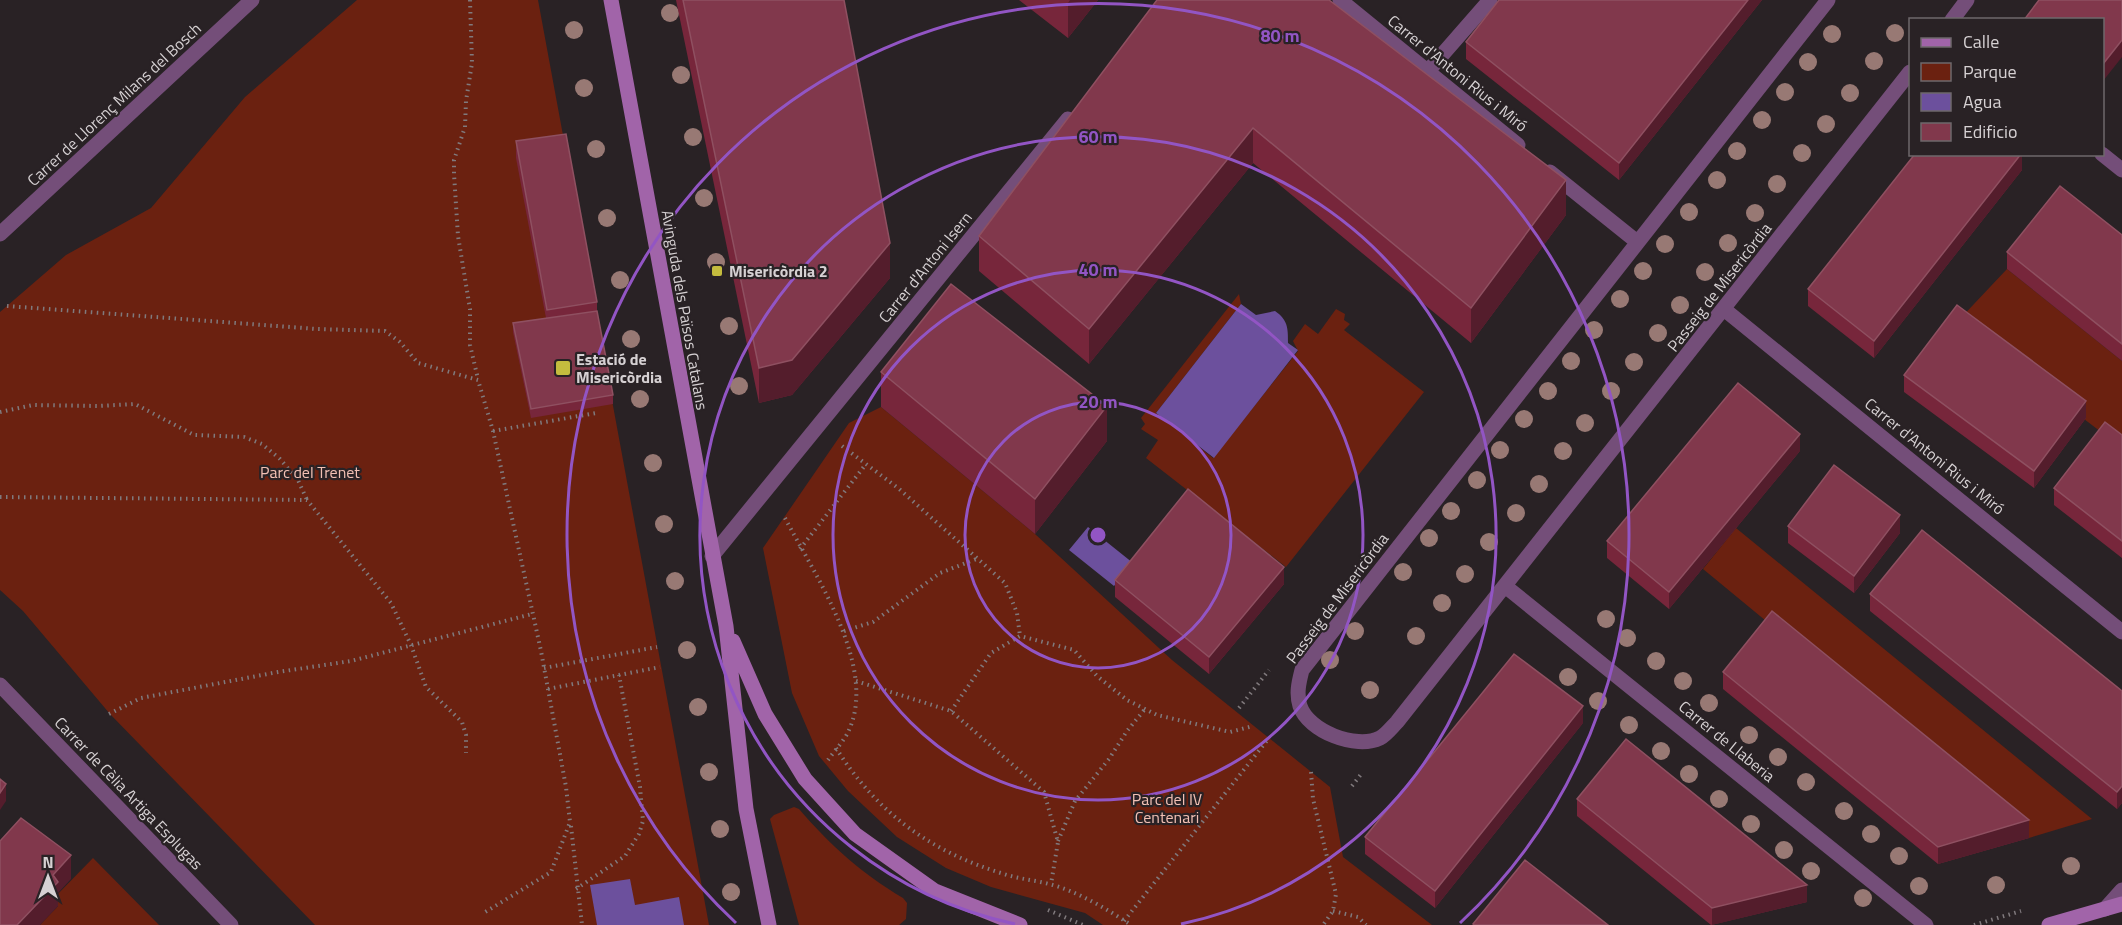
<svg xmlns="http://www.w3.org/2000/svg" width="2122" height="925" font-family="'Titillium Web',sans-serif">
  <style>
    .green { fill: #6b2110 }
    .water { fill: #6c509d }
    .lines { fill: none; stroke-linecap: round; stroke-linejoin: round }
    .path { stroke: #807a7d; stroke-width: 4; stroke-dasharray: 1.5 4.5; stroke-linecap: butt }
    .pedestrian { stroke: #744e79; stroke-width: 15 }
    .minor { stroke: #744e79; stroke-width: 15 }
    .secondary { stroke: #a164a9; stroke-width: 15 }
    .tree { fill: #987974 }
    .wall { fill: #77263b }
    .shaded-wall { fill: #541d2c }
    .building { fill: #81384c; stroke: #8f5061; stroke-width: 1.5 }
    .ring { fill: none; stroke: #9255c4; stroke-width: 3 }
    .poi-dot { fill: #c4bc3e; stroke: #292225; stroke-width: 2 }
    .labels { text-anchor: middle; stroke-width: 4.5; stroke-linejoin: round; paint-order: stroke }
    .street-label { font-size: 16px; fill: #d6d1d3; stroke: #292225 }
    .poi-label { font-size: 16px; font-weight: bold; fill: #d6d1d3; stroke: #292225; text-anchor: start }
    .park-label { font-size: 16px; fill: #f2c0b4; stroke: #292225 }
    .centre { fill: #9255c4; stroke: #292225; stroke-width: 3 }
    .ring-label { font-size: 18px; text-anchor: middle; font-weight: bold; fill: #9255c4; stroke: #292225; stroke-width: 4.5; stroke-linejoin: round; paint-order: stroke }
  </style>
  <rect width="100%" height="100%" fill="#292225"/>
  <!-- green -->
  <path class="green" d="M357 0H538L709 925H315L110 714 23 611 0 590V312L66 255 151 208 245 97Z
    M2007 269 2122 361V448L1957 322Z
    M1239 294 1241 304 1156 413 1213 458 1298 351 1293 341 1305 324 1318 334 1336 309 1345 314 1344 320 1350 324 1344 330 1424 392 1286 567 1146 458 1158 440 1141 429 1145 424 1141 418Z
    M881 407 1035 534 1172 660 1330 787 1343 857 1432 925H1103L1085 913 991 887 946 868 897 837 848 791 819 756 792 693 763 548 849 423Z
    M1736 528 2092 819 2029 838 1703 569Z
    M794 807 799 809C832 847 860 872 903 898L907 903 906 919 899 925H799L770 819 774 815Z
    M93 858 159 925H40L58 906 53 899Z"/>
  <!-- water -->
  <path class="water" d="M1241 304 1256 315 1275 311C1288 320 1288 328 1288 343L1298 350 1214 458 1156 413Z
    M1088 527 1133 563 1114 586 1069 550Z
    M630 879 635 905 679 897 684 925H597L590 885Z"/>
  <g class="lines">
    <!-- path -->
    <path class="path" d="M470 0 472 63 466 101 465 127 454 160V174L458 236 470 309V345L478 379
      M7 306 317 329 385 331 400 342 418 363 478 380 493 431 541 651 566 787 570 822 551 872 482 914
      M0 412 33 405 98 406 135 404 194 435 244 437 262 444 280 459 298 480 307 500
      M493 431 596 413
      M842 446 898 488 1005 583 1017 613 1020 636
      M0 497 307 500 391 603 411 645 426 687 462 722 466 735V753
      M785 518C814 574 878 666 849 730 845 740 835 750 828 760
      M800 549 866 464
      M844 631 873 622 940 573 979 558
      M544 668 657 647
      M856 681 951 711 1044 792 1058 842 1051 884
      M548 689 660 667
      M1239 708 1269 670
      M951 711 991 653 1020 636 1074 650 1097 676 1127 700 1157 715 1230 732 1253 726
      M109 714 141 698 278 672 351 661 532 614
      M836 748C877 813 931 852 1004 874 1019 879 1034 880 1049 884 1077 891 1107 909 1131 925
      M1311 772 1313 799 1336 894 1333 911 1323 925
      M1352 786 1362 773
      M571 826 582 925
      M1058 841 1075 801 1109 759 1127 731 1145 709
      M576 889 625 856 639 834 643 821 640 787 619 675
      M1048 910 1083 925
      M1333 911 1358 917 1366 925
      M1124 921 1269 738
      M1974 925 2021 911"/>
    <!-- pedestrian -->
    <path class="pedestrian" d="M1428 71 1490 0"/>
    <!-- minor -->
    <path class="minor" d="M1340 0 1518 145
      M1828 0 1302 670C1299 682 1296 693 1300 706 1308 731 1356 750 1380 738 1386 735 1392 727 1397 722L1910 72
      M1952 20 1967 0
      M2102 154 2122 170
      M1550 172 1636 241
      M0 234 252 0
      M1725 310 2122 632
      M712 556 1068 119
      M1505 586 1926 925
      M0 685 231 925
      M2105 909 2122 890"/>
    <!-- secondary -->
    <path class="secondary" d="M611 0 726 626 746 809 769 925
      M733 641 765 714 805 779 855 834 935 891 1020 925
      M2049 925 2122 904"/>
  </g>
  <!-- trees -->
  <g class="tree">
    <circle cx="670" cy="13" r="9"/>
    <circle cx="574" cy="30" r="9"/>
    <circle cx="1895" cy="33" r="9"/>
    <circle cx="1832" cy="34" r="9"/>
    <circle cx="1874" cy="61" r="9"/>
    <circle cx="1808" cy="62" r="9"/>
    <circle cx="681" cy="75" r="9"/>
    <circle cx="584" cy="88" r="9"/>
    <circle cx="1785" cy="92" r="9"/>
    <circle cx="1850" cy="93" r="9"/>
    <circle cx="1762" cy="120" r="9"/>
    <circle cx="1826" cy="124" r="9"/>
    <circle cx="693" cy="137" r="9"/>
    <circle cx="596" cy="149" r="9"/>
    <circle cx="1737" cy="151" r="9"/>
    <circle cx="1802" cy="153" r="9"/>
    <circle cx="1717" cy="180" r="9"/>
    <circle cx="1777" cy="184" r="9"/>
    <circle cx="704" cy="198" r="9"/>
    <circle cx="1689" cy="212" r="9"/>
    <circle cx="1755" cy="213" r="9"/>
    <circle cx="607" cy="218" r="9"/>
    <circle cx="1728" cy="243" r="9"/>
    <circle cx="1665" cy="244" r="9"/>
    <circle cx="716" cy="262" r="9"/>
    <circle cx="1643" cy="271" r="9"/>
    <circle cx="1705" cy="272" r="9"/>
    <circle cx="620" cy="280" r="9"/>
    <circle cx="1620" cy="299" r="9"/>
    <circle cx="1680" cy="305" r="9"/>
    <circle cx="729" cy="326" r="9"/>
    <circle cx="1594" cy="330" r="9"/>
    <circle cx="1658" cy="333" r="9"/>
    <circle cx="631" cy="339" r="9"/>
    <circle cx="1571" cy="361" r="9"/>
    <circle cx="1634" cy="362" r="9"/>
    <circle cx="739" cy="386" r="9"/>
    <circle cx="1548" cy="391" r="9"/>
    <circle cx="1611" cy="391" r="9"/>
    <circle cx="640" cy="399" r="9"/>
    <circle cx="1524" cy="419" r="9"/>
    <circle cx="1585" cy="423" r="9"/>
    <circle cx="1500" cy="450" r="9"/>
    <circle cx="1563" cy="451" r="9"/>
    <circle cx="653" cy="463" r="9"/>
    <circle cx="1477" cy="480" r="9"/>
    <circle cx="1539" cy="484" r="9"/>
    <circle cx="1451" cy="511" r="9"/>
    <circle cx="1516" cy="513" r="9"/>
    <circle cx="664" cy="524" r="9"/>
    <circle cx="1429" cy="538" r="9"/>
    <circle cx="1489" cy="542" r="9"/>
    <circle cx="1403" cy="572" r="9"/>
    <circle cx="1465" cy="574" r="9"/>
    <circle cx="675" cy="581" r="9"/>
    <circle cx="1442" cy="603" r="9"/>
    <circle cx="1606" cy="619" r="9"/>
    <circle cx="1355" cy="631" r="9"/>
    <circle cx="1416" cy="636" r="9"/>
    <circle cx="1627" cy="638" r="9"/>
    <circle cx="687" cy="650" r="9"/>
    <circle cx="1330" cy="660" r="9"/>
    <circle cx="1656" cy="661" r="9"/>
    <circle cx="1568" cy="677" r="9"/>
    <circle cx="1683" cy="681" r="9"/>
    <circle cx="1370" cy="690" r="9"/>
    <circle cx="1598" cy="701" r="9"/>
    <circle cx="1709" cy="703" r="9"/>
    <circle cx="698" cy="707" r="9"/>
    <circle cx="1629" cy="725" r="9"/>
    <circle cx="1749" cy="735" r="9"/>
    <circle cx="1661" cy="751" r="9"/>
    <circle cx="1778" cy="757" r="9"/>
    <circle cx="709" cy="772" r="9"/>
    <circle cx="1689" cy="774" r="9"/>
    <circle cx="1806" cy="782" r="9"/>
    <circle cx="1719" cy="799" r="9"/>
    <circle cx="1844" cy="811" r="9"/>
    <circle cx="1751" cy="824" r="9"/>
    <circle cx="720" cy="829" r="9"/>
    <circle cx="1871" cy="834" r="9"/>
    <circle cx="1784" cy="850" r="9"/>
    <circle cx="1899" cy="856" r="9"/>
    <circle cx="2071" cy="866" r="9"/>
    <circle cx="1811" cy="871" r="9"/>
    <circle cx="1996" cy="885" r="9"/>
    <circle cx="1919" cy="886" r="9"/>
    <circle cx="731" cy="892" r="9"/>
    <circle cx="1863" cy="898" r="9"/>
  </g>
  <!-- wall -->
  <path class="wall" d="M676 0H844L890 278 792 395 759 403Z
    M1019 0H1098L1068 38Z
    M1157 0 1566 215 1471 343 1253 163 1089 364 979 271V236Z
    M1499 0H1762L1619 180 1466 59V42Z
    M516 141 597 302V311L613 395V404L531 418 513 332V323L546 318 516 158Z
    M2022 154V170L1874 358 1808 306V289Z
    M2122 235V361L2007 269V252Z
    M881 372 1107 441 1035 534 881 407Z
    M1904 375 2086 418 2034 488 1904 392Z
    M2122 435V558L2054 505V488Z
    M1800 451 1669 609 1607 558V541Z
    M1788 526 1900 533 1854 593 1788 543Z
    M1115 580 1284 584 1209 674 1115 597Z
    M1870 594 2122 691V803L2117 809 1870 611Z
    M1723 672 2029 838 1938 864 1723 689Z
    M1583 723 1435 908 1365 854V837Z
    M1577 799 1807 902 1711 925 1577 816Z"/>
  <!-- shaded-wall -->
  <path class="shaded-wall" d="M1070 0H1098L1068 38V3Z
    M1748 0H1762L1619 180V163Z
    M2122 40V57L2103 81V64Z
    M1253 128V163L1089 364V329Z
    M2021 154H2022V170L1874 358V341Z
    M1566 180V215L1471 343V308Z
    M890 243V278L792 395 759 403V368Z
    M2086 401V418L2034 488V471Z
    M1107 406V441L1035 534V499Z
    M1800 434V451L1669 609V592Z
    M1900 515V533L1854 593V576Z
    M1284 567V584L1209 674V657Z
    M1583 706V723L1435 908V891Z
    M6 784V801L0 810V793Z
    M2122 786V803L2117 809V792Z
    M2029 820V838L1938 864V847Z
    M71 855V879L58 893V906L40 925H17L53 875Z
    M1807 885V902L1712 925V908Z"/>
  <!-- building -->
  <path class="building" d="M683 0H844L890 243 792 360 759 368Z
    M1157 0H1329L1566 180 1471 308 1253 128 1089 329 979 236Z
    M1499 0H1748L1619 163 1466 42Z
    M2039 0H2122V40L2103 64V20H2024Z
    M566 134 597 302 547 310 516 141Z
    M1915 154H2021L1874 341 1808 289Z
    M2060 186 2122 235V344L2007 252Z
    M951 284 1107 406 1035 499 881 372Z
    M1957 305 2086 401 2034 471 1904 375Z
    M597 311 613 395 531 409 513 323Z
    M1738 383 1800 434 1669 592 1607 541Z
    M2105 422 2122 435V541L2054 488Z
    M1834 465 1900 515 1854 576 1788 526Z
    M1188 489 1284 567 1209 657 1115 580Z
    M1922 530 2122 691V786L2117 792 1870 594Z
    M1772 611 2029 820 1938 847 1723 672Z
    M1514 654 1583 706 1435 891 1365 837Z
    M1626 739 1807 885 1712 908 1577 799Z
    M0 779 6 784 0 793Z
    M21 818 71 855 53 875 58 882 17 925H0V841Z
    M1525 860 1608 925H1474L1473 924Z"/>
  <!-- distance rings -->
  <g class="ring">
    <circle cx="1098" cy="535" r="133"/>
    <circle cx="1098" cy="535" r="265"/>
    <path d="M1015 924A398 398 0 1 1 1181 924"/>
    <path d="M736 923A531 531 0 1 1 1460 923"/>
  </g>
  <!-- markers -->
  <g class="poi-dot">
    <rect x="711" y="265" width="12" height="12" rx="3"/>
    <rect x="555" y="360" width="16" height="16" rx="3"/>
  </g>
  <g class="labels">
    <!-- street labels -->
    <g class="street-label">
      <text transform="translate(1458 73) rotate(39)" y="6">Carrer d'Antoni Rius i Miró</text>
      <text transform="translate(114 104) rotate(-43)" y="6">Carrer de Llorenç Milans del Bosch</text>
      <text transform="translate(925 267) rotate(-51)" y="6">Carrer d'Antoni Isern</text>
      <text transform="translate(1719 287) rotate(-52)" y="6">Passeig de Misericòrdia</text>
      <text transform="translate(685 310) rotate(80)" y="6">Avinguda dels Països Catalans</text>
      <text transform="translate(1935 456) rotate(39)" y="6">Carrer d'Antoni Rius i Miró</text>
      <text transform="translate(1337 598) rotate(-53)" y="6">Passeig de Misericòrdia</text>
      <text transform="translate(1727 741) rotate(39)" y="6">Carrer de Llaberia</text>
      <text transform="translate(129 793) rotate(46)" y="6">Carrer de Cèlia Artiga Esplugas</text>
    </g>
    <!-- poi labels -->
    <g class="poi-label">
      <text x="729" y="277">Misericòrdia 2</text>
      <text x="576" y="365">Estació de<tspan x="576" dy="18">Misericòrdia</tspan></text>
    </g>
    <!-- park labels -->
    <g class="park-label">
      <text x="310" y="478">Parc del Trenet</text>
      <text x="1167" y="805">Parc del IV<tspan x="1167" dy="18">Centenari</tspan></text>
    </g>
  </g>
  <circle cx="1098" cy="535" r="9" class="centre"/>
  <g class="ring-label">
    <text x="1280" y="42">80 m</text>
    <text x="1098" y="143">60 m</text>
    <text x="1098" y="276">40 m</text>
    <text x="1098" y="408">20 m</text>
  </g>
  <!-- legend -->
  <rect x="1909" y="18" width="195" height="138" fill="#292225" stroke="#6e686b" stroke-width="1.5"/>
  <rect x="1921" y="38" width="30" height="9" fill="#a164a9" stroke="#6e686b" stroke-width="1.5"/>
  <text x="1963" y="48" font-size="18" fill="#d6d1d3">Calle</text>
  <rect x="1921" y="63" width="30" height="18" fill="#6b2110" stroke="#6e686b" stroke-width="1.5"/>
  <text x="1963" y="78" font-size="18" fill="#d6d1d3">Parque</text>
  <rect x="1921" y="93" width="30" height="18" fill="#6c509d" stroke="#6e686b" stroke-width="1.5"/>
  <text x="1963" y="108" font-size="18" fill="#d6d1d3">Agua</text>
  <rect x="1921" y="123" width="30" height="18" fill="#81384c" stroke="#6e686b" stroke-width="1.5"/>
  <text x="1963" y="138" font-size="18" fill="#d6d1d3">Edificio</text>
  <!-- north arrow -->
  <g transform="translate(48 877)" stroke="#292225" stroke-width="4.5" paint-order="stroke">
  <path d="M0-4.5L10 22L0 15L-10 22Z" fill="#d6d1d3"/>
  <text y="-9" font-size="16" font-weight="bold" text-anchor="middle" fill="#d6d1d3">N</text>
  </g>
</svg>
